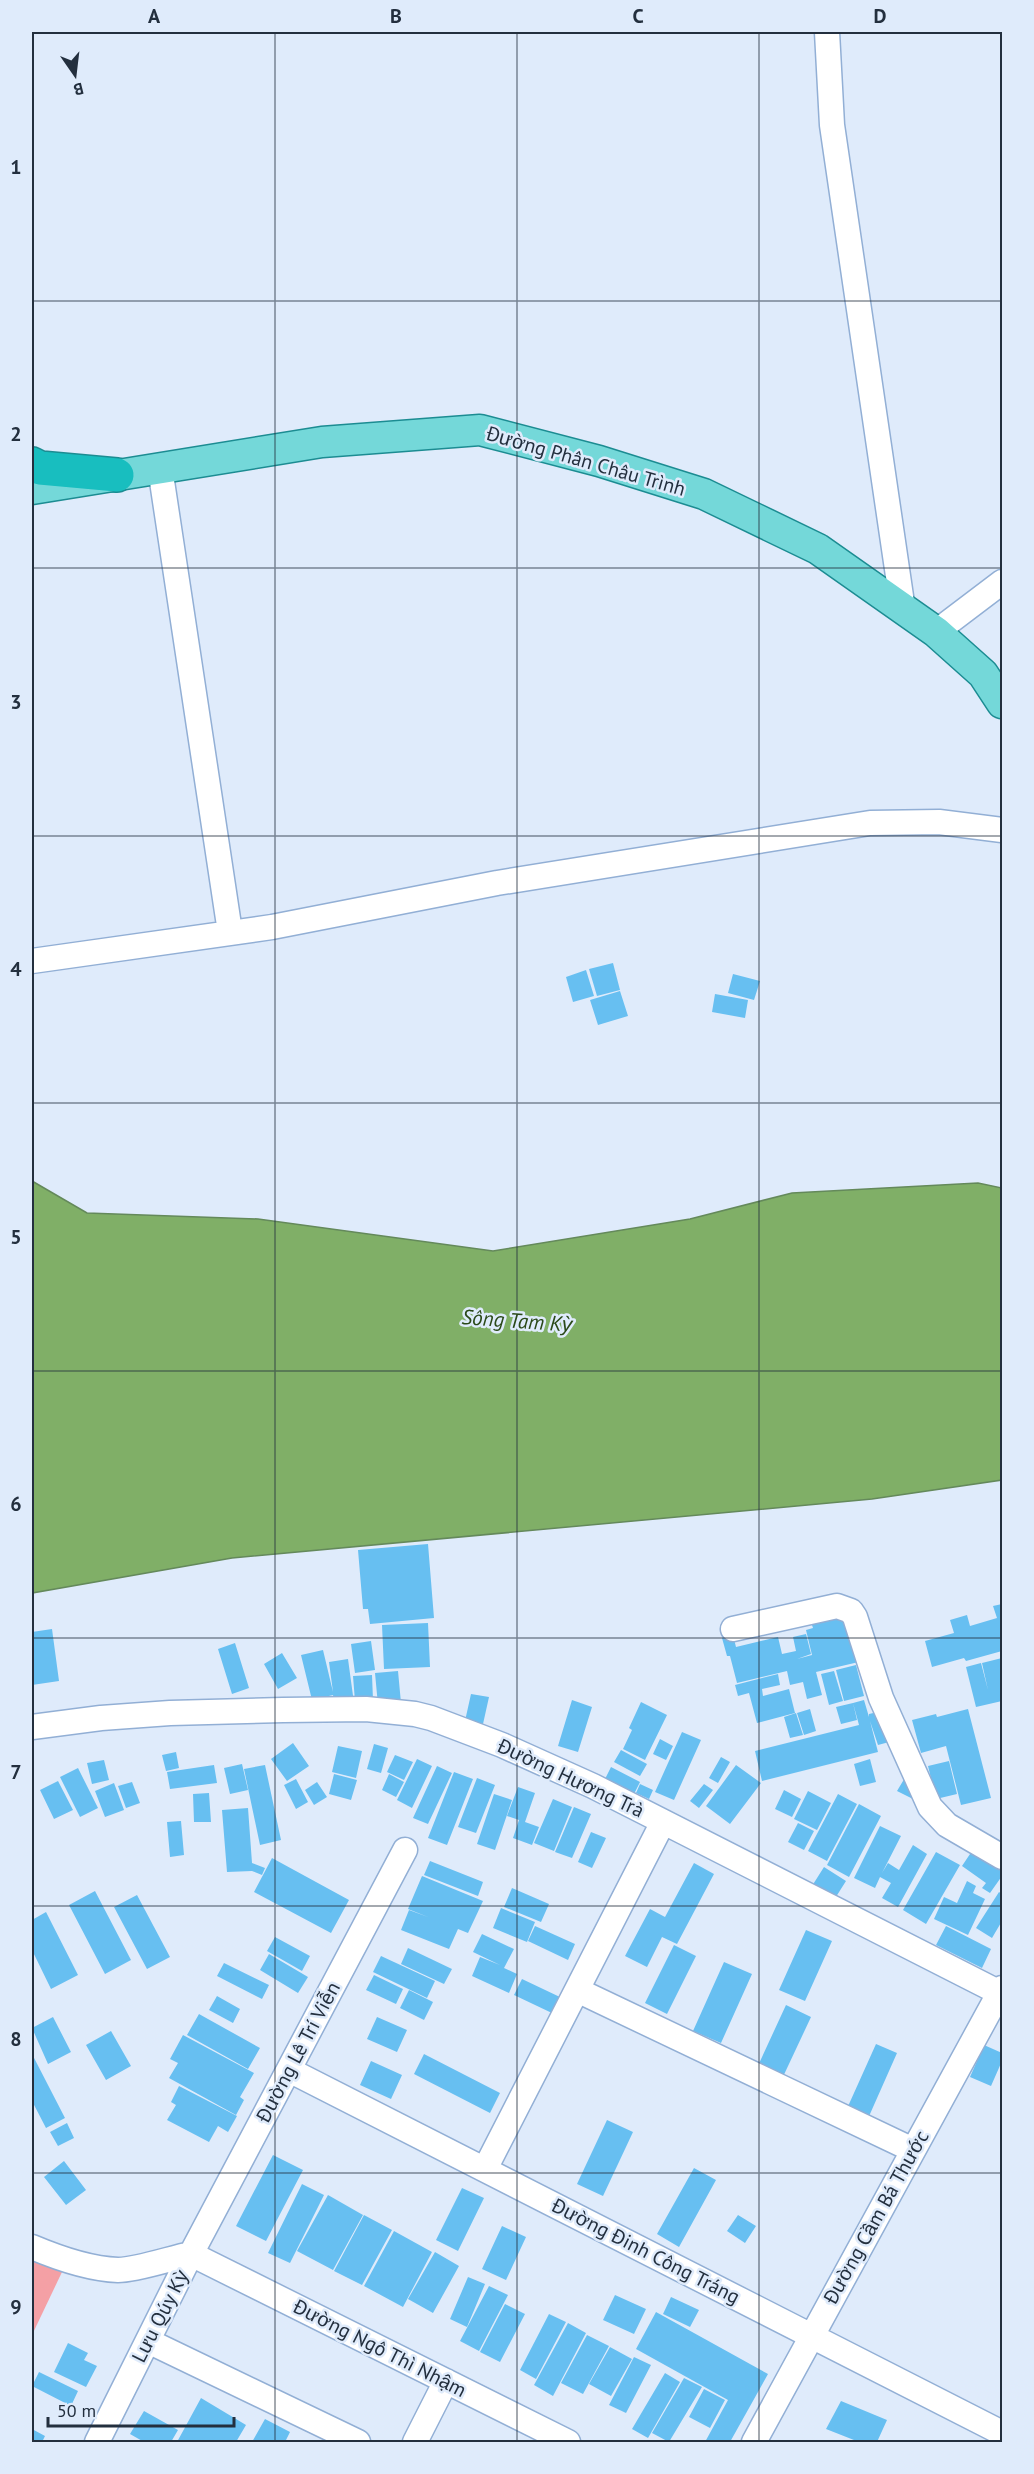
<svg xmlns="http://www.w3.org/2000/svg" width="1034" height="2474" font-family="'PT Sans',sans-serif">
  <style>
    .green { fill: #f4a0a5 }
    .water { fill: #80af67; stroke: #64895b; stroke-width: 1.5 }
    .building { fill: #67bff1 }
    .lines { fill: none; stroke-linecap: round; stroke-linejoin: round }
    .minor-casing { stroke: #92afd5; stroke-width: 27 }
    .major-casing { stroke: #1c8c92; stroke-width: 33 }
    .highway-casing { stroke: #1c8c92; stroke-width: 36 }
    .minor { stroke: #fff; stroke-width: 24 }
    .major { stroke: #74d8d9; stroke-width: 30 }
    .highway { stroke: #18bebf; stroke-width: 33 }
    .grid { fill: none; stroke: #232f3e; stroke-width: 1.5; stroke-opacity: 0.55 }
    .labels { text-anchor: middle; stroke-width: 5; stroke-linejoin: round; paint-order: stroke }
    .street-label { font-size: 20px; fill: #232f3e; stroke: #dfebfb }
    .water-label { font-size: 21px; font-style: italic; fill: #2a4918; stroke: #dfebfb }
    .neatline { fill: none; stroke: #232f3e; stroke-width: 2 }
    .grid-label { font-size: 20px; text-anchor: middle; font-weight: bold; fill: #232f3e }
  </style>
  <rect width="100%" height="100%" fill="#dfebfb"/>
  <!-- green -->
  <path class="green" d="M32 2254 50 2262 62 2272 32 2335Z"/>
  <!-- water -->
  <path class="water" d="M32 1181 87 1213 258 1219 493 1251 690 1219 792 1193 978 1183 1002 1188V1480L872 1499 232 1558 32 1593Z"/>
  <!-- building -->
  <path class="building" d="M613 963 620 990 597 996 589 969Z
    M586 970 594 996 573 1002 566 977Z
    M733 974 760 981 754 1000 728 993Z
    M620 991 628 1016 598 1025 590 1000Z
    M715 994 748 1000 745 1018 712 1012Z
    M428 1544 434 1618 370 1624 368 1609H363L358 1550Z
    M1002 1604V1651L966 1661 964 1658 932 1667 925 1641 954 1633 950 1620 967 1615 970 1626 997 1618 993 1606Z
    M848 1606 863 1661 816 1672 822 1695 807 1699 803 1682 790 1685 787 1671 737 1683 730 1656H727L722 1638 733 1635 736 1647 778 1637 782 1654 796 1651 793 1637 806 1634 811 1654 797 1659 812 1655 806 1630 813 1628 809 1616Z
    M428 1623 430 1667 384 1669 382 1625Z
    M52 1629 59 1681 32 1685V1632Z
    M371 1641 375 1670 355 1673 351 1644Z
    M235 1643 249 1688 232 1694 218 1649Z
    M323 1650 333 1692 329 1662 348 1659 354 1703 335 1706 333 1695 312 1700 301 1655Z
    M282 1653 297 1678 278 1689 264 1664Z
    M1002 1658V1701L976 1707 966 1667 981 1663 988 1690 982 1663Z
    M856 1665 864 1696 844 1701 836 1670Z
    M398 1671 401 1703 378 1705 375 1673Z
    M834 1671 843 1701 829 1705 821 1674Z
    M778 1674 780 1685 762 1689 763 1696 789 1689 795 1713 757 1723 749 1693 738 1696 735 1685Z
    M372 1675 373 1700 355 1701 353 1676Z
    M471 1694 489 1697 483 1724 465 1721Z
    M572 1700 592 1707 578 1752 558 1746Z
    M864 1700 869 1717V1714L895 1708 904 1738 878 1745 870 1721 878 1752 762 1781 755 1751 859 1725 853 1703Z
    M641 1702 667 1715 645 1760 623 1749 632 1730 629 1728Z
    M853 1703 857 1720 841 1724 836 1707Z
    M810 1709 816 1731 804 1735 797 1713Z
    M968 1709 991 1798 961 1805 946 1746 921 1753 912 1720 936 1714 937 1717Z
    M796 1713 803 1735 790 1738 784 1717Z
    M682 1732 701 1740 674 1800 655 1792Z
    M660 1739 673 1746 666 1760 653 1754Z
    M293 1743 309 1766 287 1781 271 1759Z
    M374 1744 388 1748 381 1773 367 1769Z
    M338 1746 362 1751 356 1778 332 1772Z
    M621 1750 647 1764 640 1776 614 1762Z
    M176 1752 179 1768 166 1771 162 1755Z
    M395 1755 413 1762 404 1780 387 1772Z
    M721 1757 730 1762 718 1783 709 1778Z
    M417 1759 432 1766 412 1808 397 1800Z
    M870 1759 876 1782 860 1786 854 1764Z
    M104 1760 109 1780 92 1784 87 1763Z
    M949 1761 957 1794 936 1799 928 1766Z
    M242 1764 248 1790 230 1794 224 1768Z
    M214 1765 217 1783 170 1789 167 1772Z
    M265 1765 281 1840 260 1845 244 1769Z
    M736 1765 761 1783 730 1824 706 1806Z
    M437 1766 452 1773 428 1824 413 1818Z
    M611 1767 640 1782 633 1796 604 1781Z
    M78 1768 98 1808 80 1817 60 1777Z
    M909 1771 919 1802 897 1791Z
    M454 1772 473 1779 447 1845 428 1838Z
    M334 1774 357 1780 351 1800 329 1794Z
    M389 1774 404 1782 396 1797 382 1790Z
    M477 1778 495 1785 476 1833 458 1827Z
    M296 1779 308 1802 296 1809 284 1785Z
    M58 1781 73 1810 54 1819 40 1790Z
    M132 1782 140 1803 126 1808 118 1786Z
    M317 1782 327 1797 314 1805 305 1790Z
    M114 1783 124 1810 105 1817 95 1791Z
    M640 1784 653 1790 649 1799 636 1793Z
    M704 1784 713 1790 699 1808 690 1801Z
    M518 1787 535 1793 525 1822 539 1827 532 1845 513 1838 519 1820 507 1816Z
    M784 1790 801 1799 792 1817 775 1809Z
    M808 1791 831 1803 817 1830 794 1819Z
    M209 1793 211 1822H194L193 1794Z
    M494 1794 512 1800 495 1850 477 1844Z
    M838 1794 857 1804 827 1861 808 1851Z
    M553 1799 572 1807 554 1851 534 1843Z
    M859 1804 881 1816 849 1877 827 1865Z
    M574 1807 591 1814 572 1858 555 1852Z
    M248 1808 252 1863 265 1868 262 1875 252 1871 227 1872 222 1810Z
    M181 1821 184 1855 170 1857 167 1822Z
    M798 1823 814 1831 804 1850 788 1842Z
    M880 1826 901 1836 882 1873 888 1863 899 1870 913 1845 927 1854 898 1907 882 1898 891 1883 880 1877 875 1888 854 1878Z
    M591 1832 606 1838 592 1868 578 1862Z
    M976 1845 1002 1863V1876L990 1893 982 1888 986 1883 962 1866Z
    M936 1852 960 1865 926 1924 903 1910Z
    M272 1858 349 1900 331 1933 254 1892Z
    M430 1861 483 1882 478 1896 424 1875Z
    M694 1863 714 1874 677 1944 662 1937 647 1967 625 1956 650 1909 665 1917Z
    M824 1867 846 1881 834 1900 812 1886Z
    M422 1876 483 1901 468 1933 458 1929 449 1949 401 1930 409 1910 428 1917 408 1909Z
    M967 1881 976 1886 973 1893 985 1899 968 1935 934 1919 944 1897 957 1903Z
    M512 1888 549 1904 541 1922 504 1907Z
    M95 1891 131 1960 105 1974 69 1905Z
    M999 1892 1002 1894V1921L992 1938 976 1928Z
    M137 1895 170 1957 147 1969 114 1907Z
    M501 1908 535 1922 527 1942 493 1928Z
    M46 1912 78 1975 51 1989 32 1950V1920Z
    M535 1926 575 1944 568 1960 528 1941Z
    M946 1926 991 1949 982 1968 936 1945Z
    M806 1930 832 1941 805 2001 779 1990Z
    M482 1934 514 1949 504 1968 517 1974 509 1993 472 1976 480 1957 500 1965 473 1952Z
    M275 1937 310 1956 302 1971 267 1951Z
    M674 1945 696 1956 667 2014 645 2003Z
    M408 1948 452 1969 444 1984 401 1964Z
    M269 1954 308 1977 298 1993 260 1970Z
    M381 1956 435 1981 427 1998 373 1972Z
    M724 1962 752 1974 721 2043 693 2031Z
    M224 1963 269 1985 262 1999 217 1976Z
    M374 1975 403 1989 396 2004 366 1990Z
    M522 1979 562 1998 554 2014 514 1995Z
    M409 1990 433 2002 424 2020 400 2008Z
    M217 1996 240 2009 233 2023 209 2010Z
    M786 2005 811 2017 781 2081 756 2070Z
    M199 2014 260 2048 248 2069 187 2035Z
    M53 2017 71 2052 48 2064 32 2028Z
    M377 2017 407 2030 397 2052 367 2039Z
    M111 2031 131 2066 106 2080 86 2045Z
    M183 2035 254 2073 240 2097 244 2100 236 2115 169 2078 178 2063 170 2059Z
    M876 2044 897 2053 866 2123 845 2113Z
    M984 2045 1002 2053V2061L991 2086 970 2077Z
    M32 2054 65 2118 46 2128 32 2101Z
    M424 2054 500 2093 490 2113 414 2074Z
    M371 2061 402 2075 391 2099 360 2085Z
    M179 2086 237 2116 228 2132 218 2126 209 2142 167 2120 176 2105 171 2102Z
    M607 2120 633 2132 603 2196 577 2184Z
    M67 2123 74 2138 58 2146 50 2132Z
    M273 2155 303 2170 266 2241 236 2226Z
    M64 2161 86 2190 66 2205 44 2177Z
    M694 2168 716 2180 679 2247 657 2234Z
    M302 2184 324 2195 290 2263 268 2253Z
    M462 2188 484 2198 458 2251 436 2240Z
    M328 2195 363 2215 333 2270 297 2251Z
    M364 2215 392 2230 362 2285 334 2271Z
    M738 2215 756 2226 745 2243 727 2231Z
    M502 2226 526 2237 506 2280 482 2269Z
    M394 2231 432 2252 403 2307 364 2286Z
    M435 2252 459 2266 433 2313 408 2299Z
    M468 2277 485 2284 467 2327 450 2319Z
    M489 2286 508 2295 479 2351 460 2341Z
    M615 2295 646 2309 634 2334 603 2320Z
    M671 2297 699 2310 690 2327 663 2314Z
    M505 2304 525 2314 500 2362 480 2352Z
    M656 2312 768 2374 730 2442H705L728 2400 636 2349Z
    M549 2314 566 2322 536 2379 520 2370Z
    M568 2323 586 2333 553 2396 534 2385Z
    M587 2335 609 2346 583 2394 561 2383Z
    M68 2343 88 2353 84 2360 97 2366 86 2387 54 2372Z
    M610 2347 632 2359 611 2396 589 2384Z
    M634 2357 651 2365 626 2413 609 2405Z
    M39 2372 78 2391 71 2406 32 2386Z
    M665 2373 680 2382 648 2438 632 2429Z
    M684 2378 702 2387 669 2442 652 2433Z
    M704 2389 725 2400 710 2428 689 2417Z
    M201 2398 246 2425 236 2442H177Z
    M841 2401 887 2420 877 2442H859L826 2429Z
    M144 2411 178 2430 171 2442H144L130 2434Z
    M265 2419 290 2432 285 2442H252Z
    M32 2429 45 2436 42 2442H32Z"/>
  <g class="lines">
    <!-- minor casing -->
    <g class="minor-casing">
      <path id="minor" d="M827 32 832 125 903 610
        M160 468 230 932
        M936 632 1002 582
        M32 961 272 927 497 883 870 823 939 822 1002 830
        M733 1629 837 1606 851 1611 855 1617 881 1698 930 1807 947 1825 1002 1857
        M32 1727 101 1718 170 1713 283 1710 366 1709 415 1714 431 1718 502 1745 593 1786 1002 1994
        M577 1990 913 2150
        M289 2070 1002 2433
        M485 2169 663 1822
        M32 2247C58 2258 88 2269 118 2270 137 2270 171 2258 191 2254
        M191 2254 568 2442
        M148 2341 358 2442
        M97 2442 191 2254 405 1850
        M415 2442 446 2381
        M754 2442 1002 1988"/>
    </g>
    <!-- major casing -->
    <g class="major-casing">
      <path id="major" d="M32 489 322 442 480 430 599 461 704 494 818 549 936 632 983 674 1002 703"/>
    </g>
    <!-- highway casing -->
    <g class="highway-casing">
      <path id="highway" d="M32 464 40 468 117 475"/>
    </g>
    <!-- minor -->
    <use href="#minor" class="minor"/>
    <!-- major -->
    <use href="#major" class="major"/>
    <!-- highway -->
    <use href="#highway" class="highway"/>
  </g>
  <!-- grid -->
  <path class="grid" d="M275 32V2442M517 32V2442M759 32V2442M32 301H1002M32 568H1002M32 836H1002M32 1103H1002M32 1371H1002M32 1638H1002M32 1906H1002M32 2173H1002"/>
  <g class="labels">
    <!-- street labels -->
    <g class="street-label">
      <text transform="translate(586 461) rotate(16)" y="7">Đường Phân Châu Trình</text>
      <text transform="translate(571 1778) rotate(25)" y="7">Đường Hương Trà</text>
      <text transform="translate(298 2052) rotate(-62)" y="7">Đường Lê Trí Viễn</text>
      <text transform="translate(876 2217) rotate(-61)" y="7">Đường Cầm Bá Thước</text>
      <text transform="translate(646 2251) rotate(27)" y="7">Đường Đinh Công Tráng</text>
      <text transform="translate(160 2316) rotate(-63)" y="7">Lưu Qúy Kỳ</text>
      <text transform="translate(380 2348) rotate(27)" y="7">Đường Ngô Thì Nhậm</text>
    </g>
    <!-- water labels -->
    <g class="water-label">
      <text transform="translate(517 1321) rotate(4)" y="7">Sông Tam Kỳ</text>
    </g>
  </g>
  <!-- border -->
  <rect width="1034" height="2474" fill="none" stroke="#dfebfb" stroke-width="66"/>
  <!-- north arrow -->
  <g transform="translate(75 75) rotate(166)" stroke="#dfebfb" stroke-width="4.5" paint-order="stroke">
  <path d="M0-4.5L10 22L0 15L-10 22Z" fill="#232f3e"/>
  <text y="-9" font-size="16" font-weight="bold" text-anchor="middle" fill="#232f3e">B</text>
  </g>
  <!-- scale -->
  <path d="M48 2417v9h186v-9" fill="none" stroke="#232f3e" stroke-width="3"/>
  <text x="57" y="2417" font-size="18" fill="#232f3e" stroke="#dfebfb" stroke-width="4.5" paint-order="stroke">50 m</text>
  <rect x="33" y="33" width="968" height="2408" class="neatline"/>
  <g class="grid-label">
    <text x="154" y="23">A</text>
    <text x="396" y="23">B</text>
    <text x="638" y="23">C</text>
    <text x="880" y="23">D</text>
    <text x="16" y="174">1</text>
    <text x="16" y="441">2</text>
    <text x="16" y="709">3</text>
    <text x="16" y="976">4</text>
    <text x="16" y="1244">5</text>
    <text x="16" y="1511">6</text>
    <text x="16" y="1779">7</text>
    <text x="16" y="2046">8</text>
    <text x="16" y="2314">9</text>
  </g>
</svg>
